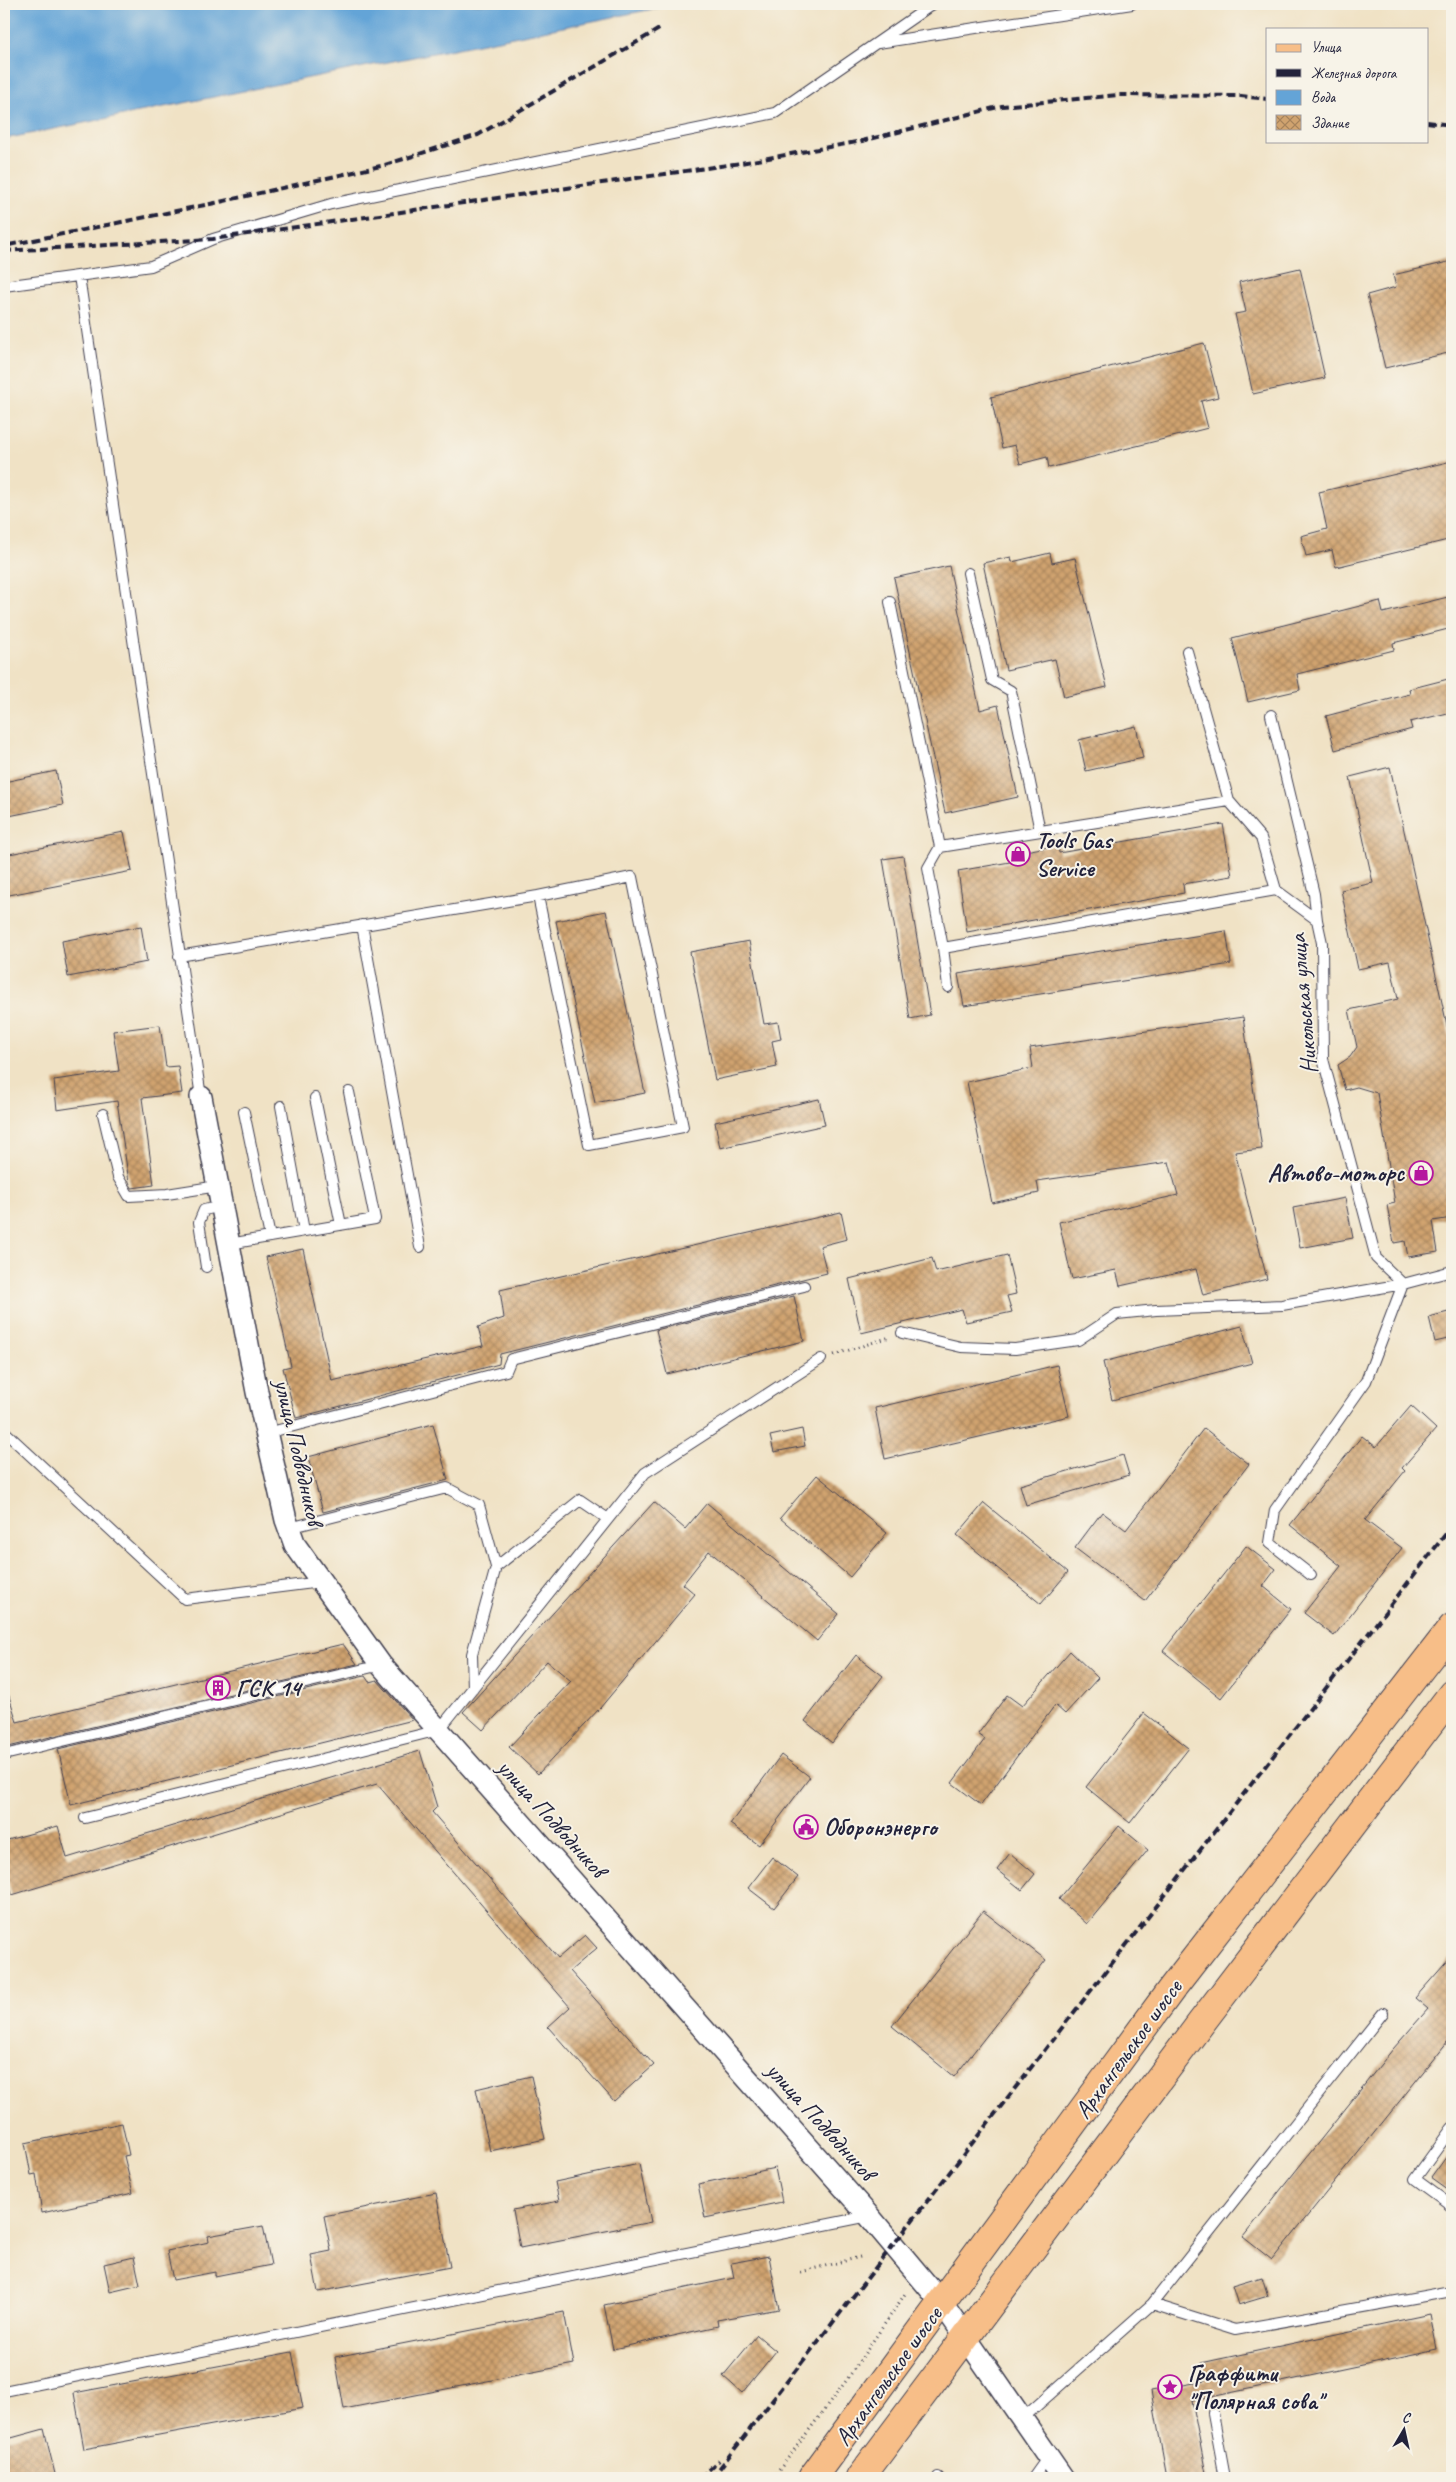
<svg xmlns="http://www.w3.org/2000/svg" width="1456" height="2482" font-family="Caveat,sans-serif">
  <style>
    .water { fill: #64a4d7; stroke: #436389 }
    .building { fill: url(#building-cross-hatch) }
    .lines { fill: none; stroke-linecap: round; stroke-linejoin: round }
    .lane-casing { stroke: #413f50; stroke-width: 12 }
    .street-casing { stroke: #413f50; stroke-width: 24 }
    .primary-casing { stroke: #413f50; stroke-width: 30 }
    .path { stroke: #413f50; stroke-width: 3; stroke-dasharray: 1 4; stroke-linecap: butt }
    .lane { stroke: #fff; stroke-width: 10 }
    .street { stroke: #fff; stroke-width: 21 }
    .primary { stroke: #f7be88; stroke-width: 28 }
    .rail { stroke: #22223b; stroke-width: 4; stroke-dasharray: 8 4; stroke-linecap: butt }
    .labels { text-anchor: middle; stroke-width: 4; stroke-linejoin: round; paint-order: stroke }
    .poi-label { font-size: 24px; font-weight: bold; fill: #22223b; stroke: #f7f3e8; text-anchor: start }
    .street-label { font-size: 24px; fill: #22223b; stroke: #f7f3e8 }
  </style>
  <defs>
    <pattern id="building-cross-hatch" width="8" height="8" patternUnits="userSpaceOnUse" patternTransform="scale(1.25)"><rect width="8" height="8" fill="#d0a36f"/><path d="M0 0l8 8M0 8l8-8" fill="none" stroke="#a8845c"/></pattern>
  </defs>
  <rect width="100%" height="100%" fill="#f7f3e8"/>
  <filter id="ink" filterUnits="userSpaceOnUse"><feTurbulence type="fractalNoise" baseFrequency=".02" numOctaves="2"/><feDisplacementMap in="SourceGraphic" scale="10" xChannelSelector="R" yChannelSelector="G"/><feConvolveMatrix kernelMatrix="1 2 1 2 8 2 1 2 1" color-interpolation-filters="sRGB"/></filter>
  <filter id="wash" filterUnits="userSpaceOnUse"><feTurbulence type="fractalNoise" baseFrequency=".0096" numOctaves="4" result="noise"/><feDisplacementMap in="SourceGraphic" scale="20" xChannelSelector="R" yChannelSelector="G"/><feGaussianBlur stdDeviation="1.12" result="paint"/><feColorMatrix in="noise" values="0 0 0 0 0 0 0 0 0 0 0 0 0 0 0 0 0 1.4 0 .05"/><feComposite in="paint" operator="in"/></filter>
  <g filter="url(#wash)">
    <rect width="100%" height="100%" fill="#f0e2c5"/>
    <!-- water -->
    <path class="water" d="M4 4H678L4 139Z"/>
    <g id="blocks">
      <!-- building -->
      <path class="building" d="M1452 261V352L1385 368 1367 295 1396 287 1393 275Z
        M1300 268 1325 378 1253 394 1235 314 1246 312 1239 282Z
        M1204 343 1218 397 1201 401 1208 428 1049 468 1047 457 1020 464 1015 445 1002 448 991 397Z
        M1452 461V539L1336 567 1332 550 1306 556 1301 536 1327 529 1319 492Z
        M1050 553 1052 563 1075 558 1107 687 1064 697 1055 659 1006 670 983 563 1011 557 1012 562Z
        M949 566 980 710 998 705 1018 797 945 813 894 578Z
        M1452 596V628L1393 643 1394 650 1297 674 1300 690 1248 702 1232 638 1380 601 1383 613Z
        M1452 678V712L1410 722 1412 729 1335 750 1326 716 1410 694 1409 689Z
        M1136 726 1143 758 1086 771 1079 740Z
        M1390 767 1452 1048V1218L1433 1221 1438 1252 1408 1257 1405 1241 1394 1243 1387 1205 1395 1203 1377 1093 1357 1087 1345 1090 1338 1065 1350 1057 1357 1047 1349 1010 1398 999 1390 962 1358 969 1341 890 1373 883 1350 777Z
        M56 771 63 805 4 817V782Z
        M1223 824 1232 876 1183 884 1184 893 967 932 958 871 1010 862 1009 854 1058 845 1059 853Z
        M124 832 132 871 4 896V855Z
        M903 856 930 1015 910 1019 883 859Z
        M606 911 645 1093 595 1103 556 921Z
        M141 926 147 962 68 977 62 941Z
        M1226 931 1231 964 964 1006 958 974Z
        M749 941 764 1024 778 1022 781 1039 772 1041 777 1067 715 1080 690 952Z
        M1243 1017 1262 1149 1235 1152 1267 1279 1203 1295 1196 1269 1120 1286 1116 1270 1072 1279 1059 1222 1178 1195 1169 1162 1037 1181 1039 1193 992 1203 967 1082 1033 1068 1030 1048Z
        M160 1025 166 1067 178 1066 182 1093 142 1098 154 1185 132 1188 129 1182 117 1101 57 1110 54 1080 119 1071 113 1031Z
        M819 1099 825 1125 720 1148 715 1122Z
        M1345 1198 1353 1238 1300 1248 1293 1208Z
        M841 1212 847 1239 820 1246 827 1273 500 1354 499 1364 296 1418 283 1368 291 1366 266 1257 303 1249 332 1381 483 1346 478 1327 504 1318 500 1290Z
        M1007 1255 1016 1294 1007 1296 1012 1312 966 1322 962 1309 861 1333 849 1279 932 1258 936 1272Z
        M794 1296 804 1341 667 1374 656 1330Z
        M1452 1311V1338L1435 1342 1429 1317Z
        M1242 1326 1252 1363 1112 1400 1103 1362Z
        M1057 1365 1069 1416 885 1459 875 1408Z
        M1411 1406 1436 1429 1402 1468 1405 1471 1365 1520 1402 1548 1334 1636 1304 1613 1341 1566 1290 1525 1362 1436 1376 1447Z
        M433 1424 448 1480 323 1512 308 1457Z
        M1204 1428 1249 1464 1145 1601 1075 1548 1102 1512 1126 1530Z
        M802 1429 805 1446 774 1452 770 1436Z
        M1123 1455 1129 1475 1026 1505 1020 1485Z
        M817 1475 887 1533 850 1577 780 1518Z
        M654 1502 685 1529 707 1503 839 1614 817 1641 709 1551 683 1584 695 1594 600 1708 538 1774 509 1747 571 1681 547 1661 483 1730 463 1712Z
        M984 1503 1068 1572 1041 1604 957 1535Z
        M1246 1546 1276 1569 1263 1586 1291 1609 1221 1698 1163 1651Z
        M343 1644 357 1664 4 1748V1690H7L17 1722Z
        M1070 1651 1098 1678 1065 1714 1055 1705 981 1805 952 1783 985 1739 978 1734 1007 1695 1022 1706Z
        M856 1655 883 1676 832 1743 805 1721Z
        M365 1676 369 1682 377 1680 413 1720 71 1805 58 1749Z
        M1144 1713 1189 1748 1130 1823 1086 1787Z
        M420 1751 437 1807 432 1812 558 1958 585 1935 597 1948 570 1971 654 2065 614 2101 548 2027 570 2007 377 1784 12 1895 4 1866V1841L58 1826 67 1858Z
        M781 1755 810 1777 759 1845 730 1824Z
        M1119 1826 1148 1850 1087 1924 1059 1899Z
        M1010 1853 1035 1874 1022 1890 997 1870Z
        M772 1857 798 1877 774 1908 748 1888Z
        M983 1911 1046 1960 954 2077 892 2026Z
        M1452 1956V2036L1272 2260 1243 2237 1393 2049 1428 2009 1415 1998Z
        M531 2076 545 2139 490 2151 476 2089Z
        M122 2123 129 2155 124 2156 133 2193 42 2213 36 2174 31 2175 25 2143Z
        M1452 2149V2193L1431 2178Z
        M639 2164 651 2222 520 2248 513 2210 559 2201 555 2182Z
        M775 2168 782 2202 705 2218 698 2184Z
        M436 2193 450 2267 318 2292 311 2255 331 2251 324 2216Z
        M263 2226 271 2265 215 2276V2272L173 2280 167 2251 209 2242 208 2236Z
        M769 2256 779 2309 717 2320 718 2326 613 2349 604 2305 734 2278 731 2263Z
        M134 2257 140 2285 110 2292 104 2264Z
        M1262 2277 1268 2296 1238 2305 1232 2286Z
        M564 2312 574 2364 344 2409 335 2357Z
        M1430 2314 1437 2349 1192 2401 1207 2478H1167L1151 2391 1205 2381 1201 2363Z
        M757 2335 776 2351 742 2393 723 2376Z
        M292 2352 303 2408 84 2449 74 2393Z
        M44 2429 56 2478H4V2440Z"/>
    </g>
  </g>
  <g filter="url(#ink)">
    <use href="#blocks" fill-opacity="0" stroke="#413f50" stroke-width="1"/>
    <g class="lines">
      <!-- lane casing -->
      <g class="lane-casing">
        <path id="lane" d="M878 43 1132 4
          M79 276 201 1097
          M4 286 151 266 213 239 331 204 775 113 933 4
          M968 573 992 680 1011 691 1040 831
          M890 602 940 847 928 868 943 948 948 987
          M1187 651 1229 801
          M1271 715 1314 894 1317 920
          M940 847 1229 801 1261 838 1276 890
          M362 925 420 1247
          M943 948 1276 890 1317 920 1322 943 1323 1059 1376 1258 1403 1284
          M179 956 538 896 632 877 683 1127 589 1145 538 896
          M315 1098 341 1225
          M281 1106 304 1231
          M244 1112 270 1237
          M103 1114 118 1177 129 1196 167 1194 218 1186
          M229 1244 375 1219 349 1092
          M206 1267 199 1222 204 1210 222 1206
          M902 1333 961 1347 1015 1349 1078 1340 1117 1314 1156 1310 1282 1305 1403 1284 1452 1271
          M4 1431 185 1599 321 1582
          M267 1433 506 1371 511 1359 804 1286
          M289 1528 447 1488 479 1505 496 1567
          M1311 1575 1270 1543 1275 1510 1366 1381 1403 1284
          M473 1688 472 1654 496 1567 580 1500 608 1519
          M4 1755 381 1665
          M85 1818 439 1730 645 1473 821 1359
          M1452 2128 1415 2179 1452 2206
          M1152 2304 1235 2330 1452 2291
          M4 2391 869 2216
          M1213 2413 1225 2478
          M1022 2419 1152 2304 1383 2013
          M938 2477 939 2478
          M1033 2478 1048 2457"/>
      </g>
      <!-- street casing -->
      <g class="street-casing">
        <path id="street" d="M201 1097 257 1392 286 1520 295 1545 381 1665 869 2216 942 2303 1063 2478"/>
      </g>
      <!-- primary casing -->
      <g class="primary-casing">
        <path id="primary" d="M812 2478 1173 1987 1452 1628
          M860 2478 1201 2023 1452 1694"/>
      </g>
      <!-- path -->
      <path class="path" d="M834 1355 890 1337
        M801 2272 864 2256
        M773 2478 846 2381 905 2294"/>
      <!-- lane -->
      <use href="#lane" class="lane"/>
      <!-- street -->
      <use href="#street" class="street"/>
      <!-- primary -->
      <use href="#primary" class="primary"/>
      <!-- rail -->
      <path class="rail" d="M1427 122 1452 125
        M9 245 215 203 385 165 478 135 661 28
        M4 251 213 239 741 163 862 141 1002 106 1119 95 1241 96 1267 99
        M700 2478 719 2460
        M712 2478 1452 1526"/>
    </g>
  </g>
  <!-- icons -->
  <defs>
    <g id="shop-ring" transform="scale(1.25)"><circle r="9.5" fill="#f7f3e8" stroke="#b5179e" stroke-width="1.5"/><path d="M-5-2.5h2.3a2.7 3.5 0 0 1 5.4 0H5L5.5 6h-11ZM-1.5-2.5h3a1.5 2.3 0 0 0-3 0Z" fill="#b5179e"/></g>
    <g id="building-ring" transform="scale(1.25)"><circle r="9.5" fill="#f7f3e8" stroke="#b5179e" stroke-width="1.5"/><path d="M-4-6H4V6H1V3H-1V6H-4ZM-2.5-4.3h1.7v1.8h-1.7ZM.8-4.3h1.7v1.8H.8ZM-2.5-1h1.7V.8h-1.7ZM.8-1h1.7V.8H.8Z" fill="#b5179e"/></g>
    <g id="civic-ring" transform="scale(1.25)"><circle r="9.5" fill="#f7f3e8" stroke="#b5179e" stroke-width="1.5"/><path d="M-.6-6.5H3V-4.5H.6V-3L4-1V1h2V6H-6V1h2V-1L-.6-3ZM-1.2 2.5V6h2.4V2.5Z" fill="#b5179e"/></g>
    <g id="sight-ring" transform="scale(1.25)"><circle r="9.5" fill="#f7f3e8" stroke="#b5179e" stroke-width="1.5"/><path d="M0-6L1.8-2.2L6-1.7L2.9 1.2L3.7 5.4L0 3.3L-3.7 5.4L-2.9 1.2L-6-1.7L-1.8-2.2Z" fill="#b5179e"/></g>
  </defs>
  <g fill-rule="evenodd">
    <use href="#shop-ring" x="1018" y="854"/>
    <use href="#shop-ring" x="1421" y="1173"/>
    <use href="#building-ring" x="218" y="1688"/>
    <use href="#civic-ring" x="806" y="1827"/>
    <use href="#sight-ring" x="1170" y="2387"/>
  </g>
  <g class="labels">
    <!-- poi labels -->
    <g class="poi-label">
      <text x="1036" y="848">Tools Gas<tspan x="1036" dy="28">Service</tspan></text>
      <text x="1404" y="1181" text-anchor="end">Автово-моторс</text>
      <text x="236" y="1696">ГСК 14</text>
      <text x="824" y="1835">Оборонэнерго</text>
      <text x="1188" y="2381">Граффити<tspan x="1188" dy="28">"Полярная сова"</tspan></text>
    </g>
    <!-- street labels -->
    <g class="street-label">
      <text transform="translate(1303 1004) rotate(-95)" y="8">Никольская улица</text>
      <text transform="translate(299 1452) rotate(77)" y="8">улица Подводников</text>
      <text transform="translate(552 1818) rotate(48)" y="8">улица Подводников</text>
      <text transform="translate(1128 2049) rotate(-54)" y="8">Архангельское шоссе</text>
      <text transform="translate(821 2121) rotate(48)" y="8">улица Подводников</text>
      <text transform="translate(888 2376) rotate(-54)" y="8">Архангельское шоссе</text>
    </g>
  </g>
  <!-- margin -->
  <rect width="1456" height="2482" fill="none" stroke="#f7f3e8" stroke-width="20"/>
  <!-- legend -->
  <rect x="1266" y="28" width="162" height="115" fill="#f7f3e8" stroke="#a29fa3"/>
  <rect x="1276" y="44" width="25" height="8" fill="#f7be88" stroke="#a29fa3"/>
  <text x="1311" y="52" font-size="15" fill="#22223b">Улица</text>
  <rect x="1276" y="69" width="25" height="8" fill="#22223b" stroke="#a29fa3"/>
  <text x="1311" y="78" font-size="15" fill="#22223b">Железная дорога</text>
  <rect x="1276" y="90" width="25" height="15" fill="#64a4d7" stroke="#a29fa3"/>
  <text x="1311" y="102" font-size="15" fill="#22223b">Вода</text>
  <rect x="1276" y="115" width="25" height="15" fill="url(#building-cross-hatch)" stroke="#a29fa3"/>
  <text x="1311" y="128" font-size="15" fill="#22223b">Здание</text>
  <!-- north arrow -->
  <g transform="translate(1404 2430) rotate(9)" stroke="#f7f3e8" stroke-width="4" paint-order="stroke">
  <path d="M0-4L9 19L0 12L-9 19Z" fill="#22223b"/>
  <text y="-8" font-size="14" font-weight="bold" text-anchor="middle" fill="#22223b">С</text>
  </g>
</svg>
